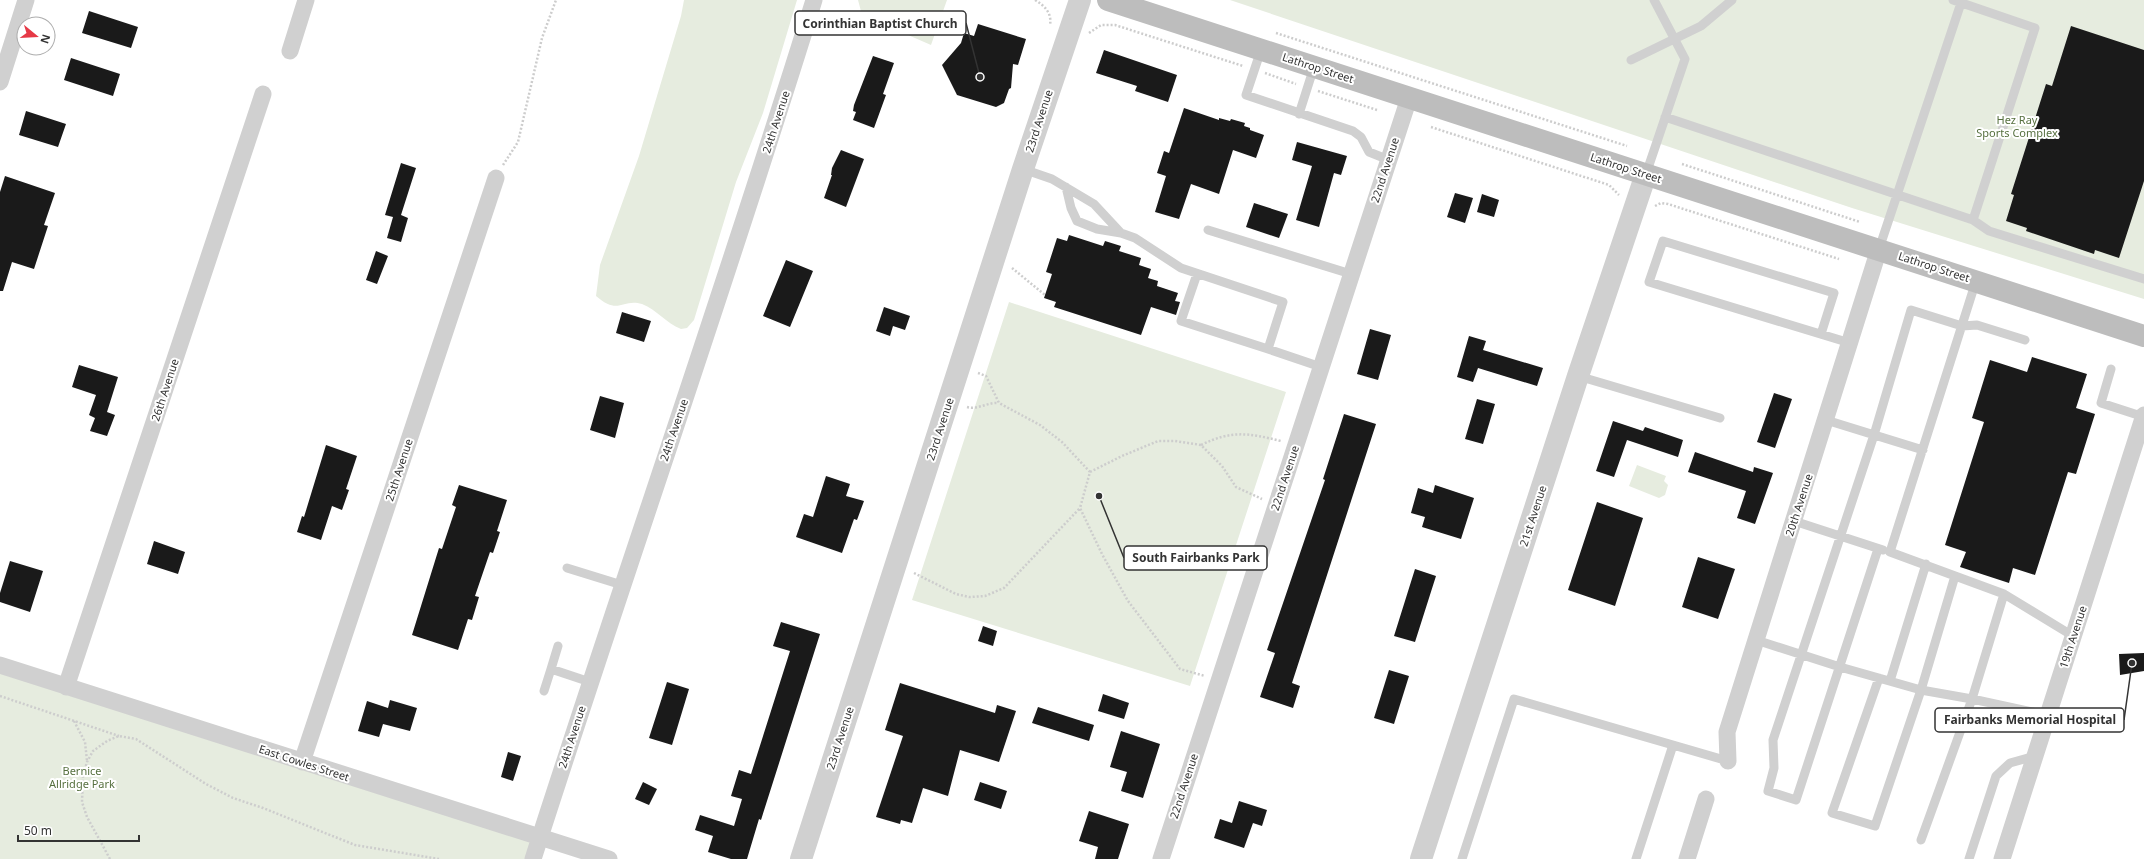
<svg xmlns="http://www.w3.org/2000/svg" width="2144" height="859" font-family="'Noto Sans',sans-serif">
  <style>
    .green { fill: #e6ecdf }
    .building { fill: #1a1a1a }
    .lines { fill: none; stroke-linecap: round; stroke-linejoin: round }
    .path { stroke: #cdcdcd; stroke-width: 2.5; stroke-dasharray: 2 2; stroke-linecap: butt }
    .service { stroke: #d0d0d0; stroke-width: 9 }
    .minor { stroke: #d0d0d0; stroke-width: 17 }
    .tertiary { stroke: #d0d0d0; stroke-width: 22 }
    .secondary { stroke: #bdbdbd; stroke-width: 22 }
    .labels { text-anchor: middle; stroke-width: 4; stroke-linejoin: round; paint-order: stroke }
    .street-label { font-size: 11px; fill: #333; stroke: #fff }
    .park-label { font-size: 11px; fill: #56703f; stroke: #fff }
    .leader { fill: none; stroke: #333; stroke-width: 1.5 }
    .callout-dot { fill: #333; stroke: #fff; stroke-width: 1.5 }
    .callout { fill: #fff; stroke: #333; stroke-width: 1.5 }
    .callout-label { font-size: 12px; text-anchor: middle; font-weight: bold; fill: #333 }
  </style>
  <rect width="100%" height="100%" fill="#fff"/>
  <!-- green -->
  <path class="green" d="M684 0H797L763 113 736 182 694 320 687 328 681 329C666 323 657 310 642 304 622 298 619 316 596 296L600 265 639 156 681 16Z
    M858 0H947L931 45 862 15Z
    M1230 0H2144V299L1852 208Z
    M1009 302 1286 392 1190 686 912 600Z
    M1637 465 1666 476 1664 481 1668 485 1665 495 1659 498 1629 486Z
    M0 671 540 837 533 859H0Z"/>
  <!-- building -->
  <path class="building" d="M89 11 138 27 131 48 82 33Z
    M978 24 1026 39 1018 65 1013 64 1011 88 1009 89 1004 103 996 107 957 95 942 65 961 43 964 33 974 36Z
    M2071 26 2144 50V181L2119 258 2095 250 2094 254 2026 231 2027 228 2006 221 2014 195 2011 194 2046 84 2052 86Z
    M1104 50 1177 75 1168 102 1135 91 1137 86 1096 73Z
    M873 56 894 63 883 94 886 95 874 128 853 120 856 112 853 111 854 105Z
    M71 58 120 74 113 96 64 80Z
    M1184 108 1219 120V118L1230 121 1231 119 1245 123 1244 126 1250 128V130L1264 135 1256 158 1233 150 1219 194 1191 184 1179 219 1155 212 1166 176 1157 173 1164 151 1169 153Z
    M26 111 66 124 58 147 19 135Z
    M1297 142 1347 156 1341 175 1334 173 1319 227 1296 220 1312 166 1292 160Z
    M841 150 864 159 846 207 824 198 832 175H831L832 168Z
    M401 163 416 168 401 215 408 218 401 242 387 238 393 217 385 215Z
    M5 176 55 193 44 225 48 226 34 269 12 262 3 291H0V192Z
    M1455 193 1473 198 1465 223 1447 217Z
    M1482 194 1499 200 1494 217 1477 212Z
    M1254 203 1288 214 1279 238 1246 227Z
    M1069 235 1103 246 1105 241 1121 246 1119 251 1141 258 1139 265 1151 269 1148 278 1158 281 1157 286 1178 293 1175 301 1180 302 1176 315 1151 307 1141 335 1054 307 1056 302 1044 298 1052 274 1046 272 1057 238 1067 241Z
    M376 251 388 256 377 284 366 280Z
    M786 260 813 271 790 327 763 316Z
    M884 307 910 316 905 330 893 326 890 336 876 331Z
    M622 312 651 321 644 342 616 333Z
    M1370 329 1391 335 1378 380 1357 374Z
    M1469 336 1486 341 1483 350 1543 368 1537 386 1478 368 1473 382 1457 377Z
    M2032 357 2087 374 2076 408 2095 414 2076 474 2068 472 2035 575 2013 568 2009 583 1960 567 1966 552 1945 545 1984 422 1972 418 1990 360 2027 372Z
    M79 365 118 377 107 412 115 415 107 436 90 431 95 418 89 415 96 395 72 387Z
    M1774 393 1792 399 1775 448 1757 442Z
    M600 396 624 403 615 438 590 430Z
    M1477 399 1495 404 1483 444 1465 439Z
    M1344 414 1376 424 1292 683 1300 686 1293 708 1260 697 1275 653 1267 650 1325 480 1323 479Z
    M1613 421 1643 431 1645 427 1683 440 1678 457 1627 440 1614 477 1596 471Z
    M326 445 357 456 346 489 349 490 342 510 332 506 321 540 297 532 302 516 304 517Z
    M1695 452 1753 472 1754 467 1773 473 1755 524 1737 518 1746 491 1688 472Z
    M826 476 850 484 846 496 864 501 857 520 854 519 842 553 796 537 804 514 813 517Z
    M459 485 507 500 497 531 500 532 493 553 490 552 475 596 479 597 472 620 468 619 458 650 412 635 439 548 442 549 456 507 452 505Z
    M1435 485 1474 498 1461 539 1422 527 1425 517 1411 513 1418 488 1433 493Z
    M1597 502 1643 518 1615 606 1568 590Z
    M154 541 185 552 178 574 147 564Z
    M1698 557 1735 569 1718 619 1682 607Z
    M10 561 43 571 30 612 0 602V593Z
    M1415 569 1436 576 1415 642 1394 636Z
    M781 622 820 634 761 820 759 819 747 859H731L708 852 713 836 695 830 700 815 734 826 742 799 731 796 739 770 751 774 790 651 773 646Z
    M983 626 997 631 993 646 978 641Z
    M2144 653V671L2120 675 2119 654Z
    M1389 670 1409 676 1394 724 1374 718Z
    M667 682 689 689 672 745 649 738Z
    M900 683 995 713 997 705 1016 711 999 762 960 750 948 796 923 788 912 823 901 820 900 824 876 817 903 736 885 730Z
    M1103 694 1129 703 1124 719 1098 711Z
    M390 700 417 708 410 731 383 724 379 737 358 731 367 701 388 708Z
    M1038 707 1094 725 1089 741 1032 723Z
    M1121 731 1160 744 1143 798 1121 791 1127 772 1110 767Z
    M508 752 521 756 513 781 501 777Z
    M643 782 657 789 649 805 635 799Z
    M980 782 1007 791 1001 809 974 800Z
    M1239 801 1267 810 1262 826 1253 823 1244 848 1214 838 1220 819 1232 823Z
    M1089 811 1129 824 1118 859H1095L1098 847 1079 841Z"/>
  <g class="lines">
    <!-- path -->
    <path class="path" d="M1035 0C1045 6 1052 13 1050 25
      M1089 33 1101 25H1115L1243 66
      M1276 33 1627 146
      M1265 73 1296 84
      M1318 91 1377 110
      M1431 127 1609 185 1619 195
      M1682 164 1860 222
      M503 165 518 142 542 38 556 0
      M1655 206 1661 203 1668 204 1839 259
      M1012 268 1045 295
      M978 373 986 376 999 403 1040 425 1062 442 1090 472 1080 508 1102 554 1128 601 1180 669 1205 676
      M967 407C978 410 988 402 998 403
      M1201 445C1232 430 1248 433 1281 441
      M1090 472 1122 456 1158 441H1175L1201 445 1222 466 1236 487 1262 499
      M914 573 956 594 969 597 985 596 1004 588 1080 508
      M0 696 119 736
      M74 721 85 742 87 761
      M110 859 87 817 82 802 83 776 87 762 93 751 107 741 119 736 136 739 206 784 233 798 263 808 355 845 439 859"/>
    <!-- service -->
    <path class="service" d="M1953 0 2035 28 1973 220
      M1261 50 1246 95 1353 131 1361 137 1369 152 1389 160
      M1631 60 1701 26 1732 0
      M1299 114 1314 67
      M1665 117 1973 220 1989 231 2144 279
      M1023 169 1052 179 1094 204 1121 233 1135 238 1181 268 1283 302 1268 349 1321 367
      M1646 174 1685 59 1654 0
      M1066 187 1071 208 1077 221 1097 229 1121 233
      M1208 230 1351 274
      M1879 249 1961 3
      M1197 274 1181 321 1268 349
      M1976 281 1890 552 2004 594 2073 636
      M1821 334 1834 293 1663 241 1649 282 1850 343
      M2111 369 2101 403 2144 417
      M1578 376 1720 418
      M1826 420 1923 450
      M1794 521 1883 550
      M1878 549 1796 800 1768 791 1774 768 1773 740 1874 435 1911 310 1962 326 1977 325 2025 340
      M567 568 622 585
      M1955 576 1921 690 1972 699 2004 594
      M1756 640 1840 667 1921 690 1875 826 1832 813 1879 678
      M551 669 558 646
      M1890 681 1926 564
      M544 691 551 669 590 682
      M1673 745 1728 761
      M1921 840 1972 699 2047 715
      M1462 859 1514 699 1673 745 1636 859
      M1969 859 1996 776 2010 763 2035 756"/>
    <!-- minor -->
    <path class="minor" d="M290 51 306 0
      M0 82 26 0
      M0 665 609 859
      M66 687 263 94
      M1728 761 1727 732 1879 249
      M302 762 496 178
      M533 859C625 572 725 288 814 0
      M1161 859 1409 98
      M1687 859 1706 799
      M2002 859 2144 415"/>
    <!-- tertiary -->
    <path class="tertiary" d="M801 859 1023 169 1080 0
      M1421 859 1578 376 1646 174"/>
    <!-- secondary -->
    <path class="secondary" d="M1108 0 2144 336"/>
  </g>
  <g class="labels">
    <!-- street labels -->
    <g class="street-label">
      <text transform="translate(1318 68) rotate(18)" y="4">Lathrop Street</text>
      <text transform="translate(1039 121) rotate(-72)" y="4">23rd Avenue</text>
      <text transform="translate(776 122) rotate(-72)" y="4">24th Avenue</text>
      <text transform="translate(1626 168) rotate(18)" y="4">Lathrop Street</text>
      <text transform="translate(1385 170) rotate(-72)" y="4">22nd Avenue</text>
      <text transform="translate(1934 267) rotate(18)" y="4">Lathrop Street</text>
      <text transform="translate(165 390) rotate(-72)" y="4">26th Avenue</text>
      <text transform="translate(940 429) rotate(-72)" y="4">23rd Avenue</text>
      <text transform="translate(674 430) rotate(-71)" y="4">24th Avenue</text>
      <text transform="translate(399 470) rotate(-72)" y="4">25th Avenue</text>
      <text transform="translate(1285 478) rotate(-72)" y="4">22nd Avenue</text>
      <text transform="translate(1799 505) rotate(-72)" y="4">20th Avenue</text>
      <text transform="translate(1533 516) rotate(-72)" y="4">21st Avenue</text>
      <text transform="translate(2073 637) rotate(-72)" y="4">19th Avenue</text>
      <text transform="translate(572 737) rotate(-72)" y="4">24th Avenue</text>
      <text transform="translate(840 738) rotate(-72)" y="4">23rd Avenue</text>
      <text transform="translate(304 763) rotate(18)" y="4">East Cowles Street</text>
      <text transform="translate(1184 786) rotate(-72)" y="4">22nd Avenue</text>
    </g>
    <!-- park labels -->
    <g class="park-label">
      <text x="2017" y="124">Hez Ray<tspan x="2017" dy="13">Sports Complex</tspan></text>
      <text x="82" y="775">Bernice<tspan x="82" dy="13">Allridge Park</tspan></text>
    </g>
  </g>
  <!-- callouts -->
  <path class="leader" d="M980 77L966 23M1099 496L1124 558M2132 663L2124 720"/>
  <g class="callout-dot">
    <circle cx="980" cy="77" r="4"/>
    <circle cx="1099" cy="496" r="4"/>
    <circle cx="2132" cy="663" r="4"/>
  </g>
  <g class="callout">
    <rect x="795" y="11" width="171" height="24" rx="4"/>
    <rect x="1124" y="546" width="143" height="24" rx="4"/>
    <rect x="1935" y="708" width="189" height="24" rx="4"/>
  </g>
  <g class="callout-label">
    <text x="880" y="28">Corinthian Baptist Church</text>
    <text x="1196" y="562">South Fairbanks Park</text>
    <text x="2030" y="724">Fairbanks Memorial Hospital</text>
  </g>
  <!-- north arrow -->
  <g transform="translate(36 36) rotate(108)"><circle r="19" fill="#ffffff" stroke="#adadad"/>
  <path d="M0-3L7 15L0 10L-7 15Z" fill="#e63946"/>
  <text y="-6" font-size="11" font-weight="bold" text-anchor="middle" fill="#333333">N</text>
  </g>
  <!-- scale -->
  <path d="M18 835v6h121v-6" fill="none" stroke="#333333" stroke-width="2"/>
  <text x="24" y="835" font-size="12" fill="#333333" stroke="#ffffff" stroke-width="3" paint-order="stroke">50 m</text>
</svg>
